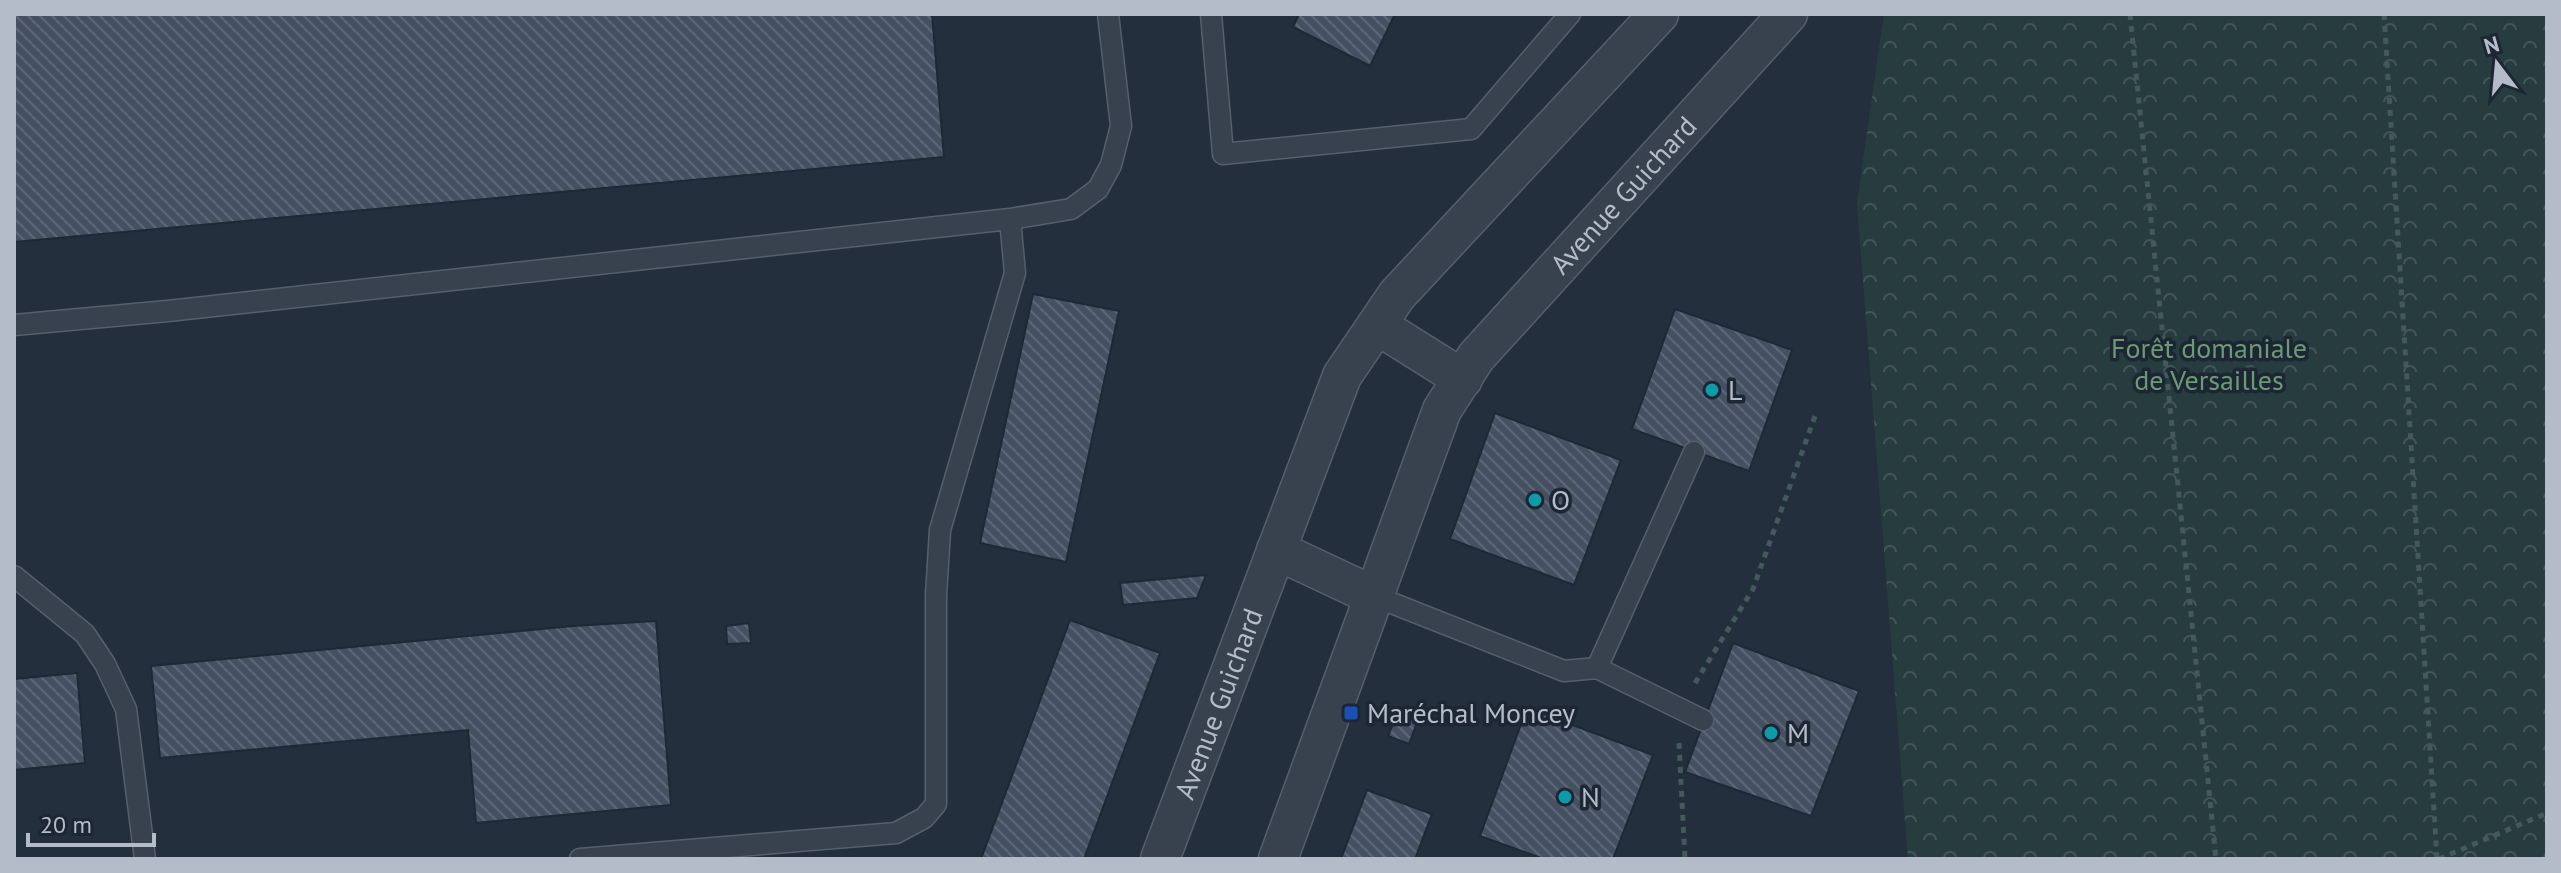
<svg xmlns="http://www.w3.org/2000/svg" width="2561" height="873" font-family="'PT Sans',sans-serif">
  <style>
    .forest { fill: url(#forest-crowns) }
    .building { fill: url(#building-back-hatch); stroke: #1f2835; stroke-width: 2 }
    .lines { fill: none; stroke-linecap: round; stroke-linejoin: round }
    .service-casing { stroke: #565f6c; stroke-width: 23 }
    .minor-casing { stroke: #565f6c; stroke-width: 41 }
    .path { stroke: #44595c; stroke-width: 5; stroke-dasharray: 6 6; stroke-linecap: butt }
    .service { stroke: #38414e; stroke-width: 20 }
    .minor { stroke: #38414e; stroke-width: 38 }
    .culture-dot { fill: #0f9aa8; stroke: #1d2633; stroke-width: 3 }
    .transit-dot { fill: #1a4fb4; stroke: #1d2633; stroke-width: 3 }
    .labels { text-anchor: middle; stroke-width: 7; stroke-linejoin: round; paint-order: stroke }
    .street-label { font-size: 28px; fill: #b4bcc9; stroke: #1d2633 }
    .park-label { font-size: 28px; fill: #6b9a76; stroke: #1d2633 }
    .poi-label { font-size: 28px; fill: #b4bcc9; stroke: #1d2633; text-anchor: start }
  </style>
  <defs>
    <pattern id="forest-crowns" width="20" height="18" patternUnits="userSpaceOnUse" patternTransform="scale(2)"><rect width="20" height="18" fill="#263c3f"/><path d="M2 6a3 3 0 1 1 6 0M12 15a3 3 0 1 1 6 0" fill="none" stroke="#435659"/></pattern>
    <pattern id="building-back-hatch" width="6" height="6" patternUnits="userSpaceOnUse" patternTransform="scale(2)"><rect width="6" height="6" fill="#455162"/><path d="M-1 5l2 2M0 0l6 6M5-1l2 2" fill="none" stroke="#5d6877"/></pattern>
  </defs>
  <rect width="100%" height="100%" fill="#242f3e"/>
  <!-- forest -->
  <path class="forest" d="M1884 14H2547V859H1908L1857 203Z"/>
  <!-- building -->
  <path class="building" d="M14 14H932L944 157 14 242Z
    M1299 14H1395L1370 66 1293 27Z
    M1033 294 1119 311 1066 562 980 543Z
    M1675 309 1792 350 1749 471 1632 429Z
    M1495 413 1621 460 1574 585 1450 539Z
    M1206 575 1197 598 1123 605 1120 583Z
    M1070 620 1160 653 1084 859H981Z
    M656 621 671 805 476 823 468 730 160 758 151 666 573 626Z
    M749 623 751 643 727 644 726 626Z
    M1733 643 1859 691 1811 816 1685 772Z
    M77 673 85 763 14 770V679Z
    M1527 708 1653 755 1613 859H1544L1480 836Z
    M1398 712 1418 720 1409 744 1388 736Z
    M1367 790 1432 814 1415 859H1341Z"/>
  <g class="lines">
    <!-- service casing -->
    <g class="service-casing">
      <path id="service" d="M1211 14 1223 154 1471 129 1570 14
        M1010 219 1071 209 1098 189 1111 165 1121 126 1108 14
        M14 325 168 311 1010 219 1015 273 940 530 936 595V804L924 818 896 833 580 859
        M14 576 85 634 105 664 126 709 145 859
        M1374 596 1564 671 1597 668 1694 452
        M1597 668 1703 720"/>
    </g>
    <!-- minor casing -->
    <g class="minor-casing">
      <g id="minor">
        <path d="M1377 325 1463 379"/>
        <path d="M1276 550 1374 596"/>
        <path id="s1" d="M1160 859 1342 376 1397 295 1659 14"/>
        <path id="s2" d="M1278 859 1442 410 1476 357 1788 14"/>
      </g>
    </g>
    <!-- path -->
    <path class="path" d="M2130 14 2216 859
      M2384 14 2437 859
      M1695 683 1753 589 1815 416
      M1679 743 1685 859
      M2439 859 2547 813"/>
    <!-- service -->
    <use href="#service" class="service"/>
    <!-- minor -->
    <use href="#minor" class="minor"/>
  </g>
  <!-- markers -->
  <g class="culture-dot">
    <circle cx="1712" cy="390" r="8"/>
    <circle cx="1535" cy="500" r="8"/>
    <circle cx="1771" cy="733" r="8"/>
    <circle cx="1565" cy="797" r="8"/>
  </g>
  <rect class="transit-dot" x="1343" y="705" width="16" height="16" rx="4"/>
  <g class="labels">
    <!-- street labels -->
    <g class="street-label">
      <text dy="10" stroke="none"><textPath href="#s2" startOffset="760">Avenue Guichard</textPath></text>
      <text dy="10" stroke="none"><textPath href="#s1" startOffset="166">Avenue Guichard</textPath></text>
    </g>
    <!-- park labels -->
    <g class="park-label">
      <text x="2209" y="358">Forêt domaniale<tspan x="2209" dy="32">de Versailles</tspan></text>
    </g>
    <!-- poi labels -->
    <g class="poi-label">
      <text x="1728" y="400">L</text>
      <text x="1551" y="510">O</text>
      <text x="1367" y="723">Maréchal Moncey</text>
      <text x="1787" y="743">M</text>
      <text x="1581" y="807">N</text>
    </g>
  </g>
  <!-- border -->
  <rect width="2561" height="873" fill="none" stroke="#b4bcc9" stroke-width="32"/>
  <!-- north arrow -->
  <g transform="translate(2497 64) rotate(344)" stroke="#1d2633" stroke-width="6" paint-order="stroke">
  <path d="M0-6L14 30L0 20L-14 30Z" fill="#b4bcc9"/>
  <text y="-12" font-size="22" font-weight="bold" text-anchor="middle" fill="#b4bcc9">N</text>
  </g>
  <!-- scale -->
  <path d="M28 833v12h126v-12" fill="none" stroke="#b4bcc9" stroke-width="4"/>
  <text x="40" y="833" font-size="24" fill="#b4bcc9" stroke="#1d2633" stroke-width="6" paint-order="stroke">20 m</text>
</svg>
